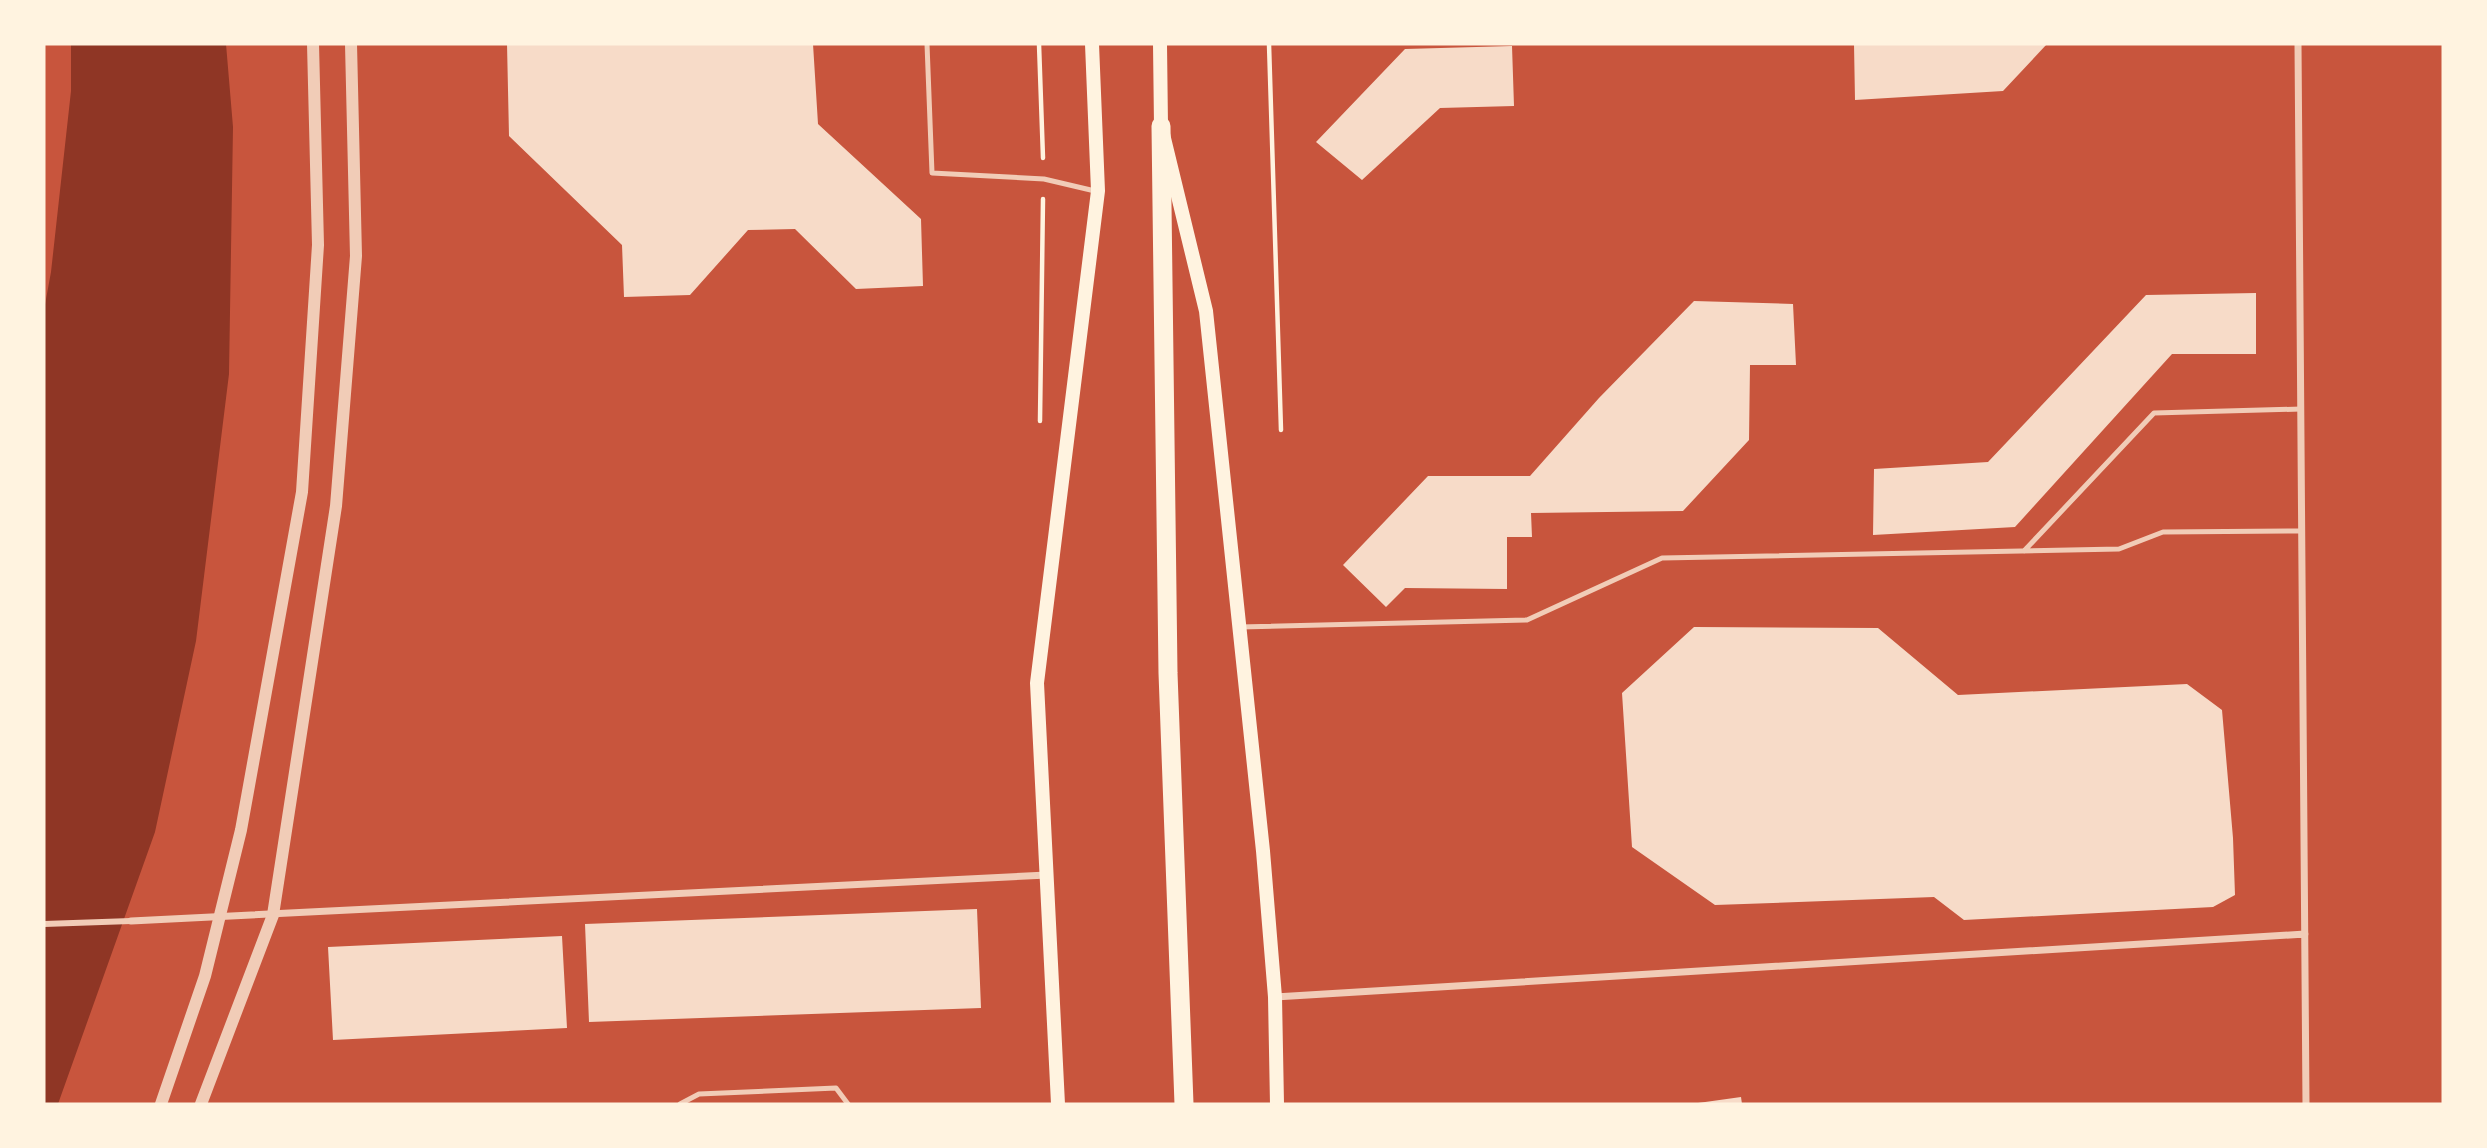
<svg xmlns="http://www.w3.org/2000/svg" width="2487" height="1148" font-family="'Titillium Web',sans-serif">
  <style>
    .water { fill: #8f3625 }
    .building { fill: #f7dbc8 }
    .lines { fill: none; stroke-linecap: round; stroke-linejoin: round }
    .path { stroke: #fff3e0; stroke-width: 4.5 }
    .service { stroke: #f1ccb7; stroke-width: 5 }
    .pedestrian { stroke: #f1ccb7; stroke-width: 6 }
    .minor { stroke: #f1ccb7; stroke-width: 7 }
    .tertiary { stroke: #f1ccb7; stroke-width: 12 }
    .secondary { stroke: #fff3e0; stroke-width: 14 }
    .trunk { stroke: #fff3e0; stroke-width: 19 }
  </style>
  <rect width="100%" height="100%" fill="#c8553d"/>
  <!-- water -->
  <path class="water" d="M71 44H226L233 127 229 374 196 641 155 832 58 1104H44V310L51 272 71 91Z"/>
  <!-- building -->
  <path class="building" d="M507 44H813L818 124 921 219 923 286 856 289 795 229 748 230 690 295 624 297 622 245 509 136Z
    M1854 44H2047L2003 91 1855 100Z
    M1512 46 1514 106 1440 108 1362 180 1316 142 1405 49Z
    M2256 293V354H2172L2015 527 1873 535 1874 469 1988 462 2146 295Z
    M1694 301 1793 304 1796 365H1750L1749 440 1683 511 1531 513 1532 537H1507V589L1405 588 1386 607 1343 565 1428 476H1530L1599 398Z
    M1694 627 1878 628 1958 695 2187 684 2222 710 2233 838 2235 895 2213 907 1964 920 1934 897 1715 905 1632 847 1622 693Z
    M977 909 981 1008 589 1022 585 924Z
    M562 936 567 1028 333 1040 328 947Z
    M1741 1097 1742 1104H1698V1103Z"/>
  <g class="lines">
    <!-- path -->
    <path class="path" d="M1039 44 1043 158
      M1269 44 1281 430
      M1040 421 1043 199"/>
    <!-- service -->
    <path class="service" d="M927 44 932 173 1044 179 1095 191
      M2024 551 2154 413 2301 409
      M1240 627 1527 620 1662 558 2119 549 2163 532 2302 531
      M680 1104 699 1094 836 1088 848 1104"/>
    <!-- pedestrian -->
    <path class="pedestrian" d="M44 924 131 921"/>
    <!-- minor -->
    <path class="minor" d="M2298 44 2306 1104
      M131 921 1047 875
      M1275 997 2305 934"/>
    <!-- tertiary -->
    <path class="tertiary" d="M161 1104 205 976 241 830 302 492 318 245 313 44
      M201 1104 273 915 336 506 356 256 351 44"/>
    <!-- secondary -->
    <path class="secondary" d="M1160 44 1161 126 1206 311 1263 851 1275 997 1277 1104
      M1058 1104 1037 683 1098 191 1092 44"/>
    <!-- trunk -->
    <path class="trunk" d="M1161 126 1168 673 1184 1104"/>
  </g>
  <!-- border -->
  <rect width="2487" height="1148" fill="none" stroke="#fff3e0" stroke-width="91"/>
</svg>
